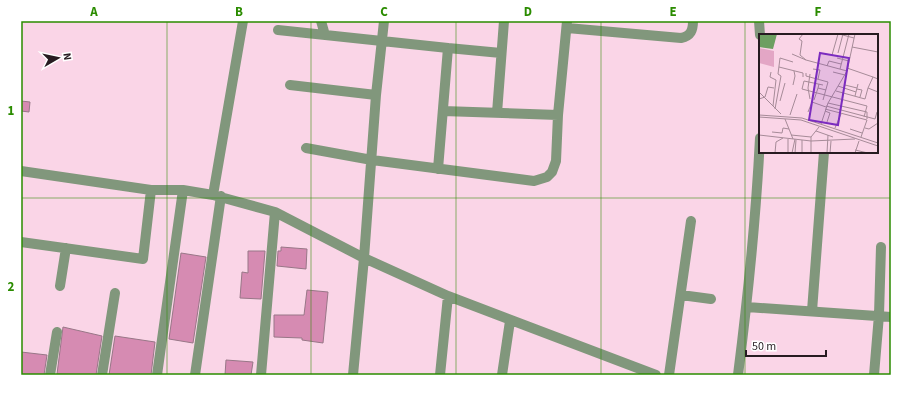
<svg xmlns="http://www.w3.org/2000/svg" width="912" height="396" font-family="'Source Sans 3',sans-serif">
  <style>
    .building { fill: #d68bb2; stroke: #987787 }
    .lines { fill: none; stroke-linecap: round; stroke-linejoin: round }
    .minor { stroke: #81977c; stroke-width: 10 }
    .grid { fill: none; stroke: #2b8c00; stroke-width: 1; stroke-opacity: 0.55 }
    .inset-road { fill: none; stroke: #a68b98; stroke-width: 1 }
    .view { fill: #7b2cbf; fill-opacity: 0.15; stroke: #7b2cbf; stroke-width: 2 }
    .inset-edge { fill: none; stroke: #271b21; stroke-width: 2 }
    .neatline { fill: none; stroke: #2b8c00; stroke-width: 1.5 }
    .grid-label { font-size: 13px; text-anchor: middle; font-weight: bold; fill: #2b8c00 }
  </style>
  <rect width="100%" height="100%" fill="#fad5e7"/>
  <!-- building -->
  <path class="building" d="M21 101 30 102 29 112 21 111Z
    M281 247 307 249 306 269 277 266 278 251H281Z
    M248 251H265L261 299 240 298 242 272 248 273Z
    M181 253 206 257 193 343 169 339Z
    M307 290 328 292 323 343 302 340V338L274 337V315H304Z
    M63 327 102 336 96 375 57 374Z
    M115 336 155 342 151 375H109Z
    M21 352 47 355 44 375H21Z
    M226 360 253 362 251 375H225Z"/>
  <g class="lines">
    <!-- minor -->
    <path class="minor" d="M321 21 325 35
      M759 21 760 35
      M567 28 681 38C691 36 693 30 693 21
      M278 30 448 48
      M290 85 376 95
      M443 111 558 115
      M497 113 504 21
      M306 148 372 160 534 181 547 177 552 172 556 161 558 115 567 21
      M438 169 448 48 501 53
      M21 171 151 190H183L213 195 275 212 364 258 448 296 656 375
      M213 195 243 21
      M21 242 143 259 151 190
      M60 286 66 248
      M681 295 711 299
      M747 307 891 317
      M812 311 824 152
      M50 375 57 332
      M102 375 115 293
      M157 375 183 190
      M195 375 221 196
      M261 375 275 212
      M353 375 364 258 376 95 384 21
      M440 375 448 296
      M502 375 510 321
      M669 375 691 221
      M738 375C748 296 756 218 760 138
      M874 375 879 315 881 247"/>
  </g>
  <!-- grid -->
  <path class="grid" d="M167 21V375M311 21V375M456 21V375M601 21V375M745 21V375M21 198H891"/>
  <!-- overview -->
  <g transform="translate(759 34)">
    <rect width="119" height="119" fill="#fad5e7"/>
    <path d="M0 14 15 17V33L0 29Z" fill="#e3a6c5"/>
    <path d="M0 0H18L14 15 0 13Z" fill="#6d9f61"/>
    <path class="inset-road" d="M44 0 40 5 43 7 41 21 47 26 88 37M80 0 95 4M93 13 119 18M79 19 84 0M33 20 47 26M73 21 79 0M78 24 90 27M68 32 70 27 82 30M20 33 44 39V43M88 34 114 43M54 35 61 36 59 45M81 35 90 0M12 38 11 43 17 46 14 72M74 38 86 41M47 39V42L69 48 64 66M60 50 59 54 67 56M34 51 36 42 35 37M64 51 45 47 43 55 108 72 105 83M79 52 97 58M85 54 86 51 98 54M109 54 114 43 119 45M98 55 103 56 101 63M77 57 106 65 109 54 119 58M0 58 22 80M96 62 99 50M0 65 6 63 9 53 15 54M51 65 49 54 51 40M55 66 59 54M21 67 26 49M69 69 108 78V85M67 72 116 85 118 78M16 75 22 42 19 40 21 24 34 28M66 75 108 86 102 103M66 77 71 79 68 88M49 78 53 68 67 73M0 81 43 84 119 109M31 81 38 60M0 83 42 86 119 112M26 85 34 105M62 90 69 69 88 37 96 0M76 94 82 80M106 94 110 95 119 89M91 95 103 99M57 97 74 103M13 98 23 99 24 94 30 95M0 101 52 107 96 105M32 101 52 103M43 106V119M96 116 109 119M16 119 17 108 24 104M29 119V105M33 119 36 105M36 119 37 106M52 119V103L60 93M68 119 69 101M71 119 72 107M96 119 100 107"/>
    <path class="view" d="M61 19 90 24 79 91 50 86Z"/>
    <rect width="119" height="119" class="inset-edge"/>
  </g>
  <!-- border -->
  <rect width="912" height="396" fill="none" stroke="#ffffff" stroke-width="44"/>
  <!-- north arrow -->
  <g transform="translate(58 58) rotate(81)" stroke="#ffffff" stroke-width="3" paint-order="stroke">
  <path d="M0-3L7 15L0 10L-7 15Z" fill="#271b21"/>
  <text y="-6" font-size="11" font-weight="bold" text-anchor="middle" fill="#271b21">N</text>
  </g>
  <!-- scale -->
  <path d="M746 350v6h80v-6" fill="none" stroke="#271b21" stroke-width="2"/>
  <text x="752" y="350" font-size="12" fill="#271b21" stroke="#ffffff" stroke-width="3" paint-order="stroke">50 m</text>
  <rect x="22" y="22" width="868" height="352" class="neatline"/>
  <g class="grid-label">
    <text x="94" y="16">A</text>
    <text x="239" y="16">B</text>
    <text x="384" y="16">C</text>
    <text x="528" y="16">D</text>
    <text x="673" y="16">E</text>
    <text x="818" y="16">F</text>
    <text x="11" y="115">1</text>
    <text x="11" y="291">2</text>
  </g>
</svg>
